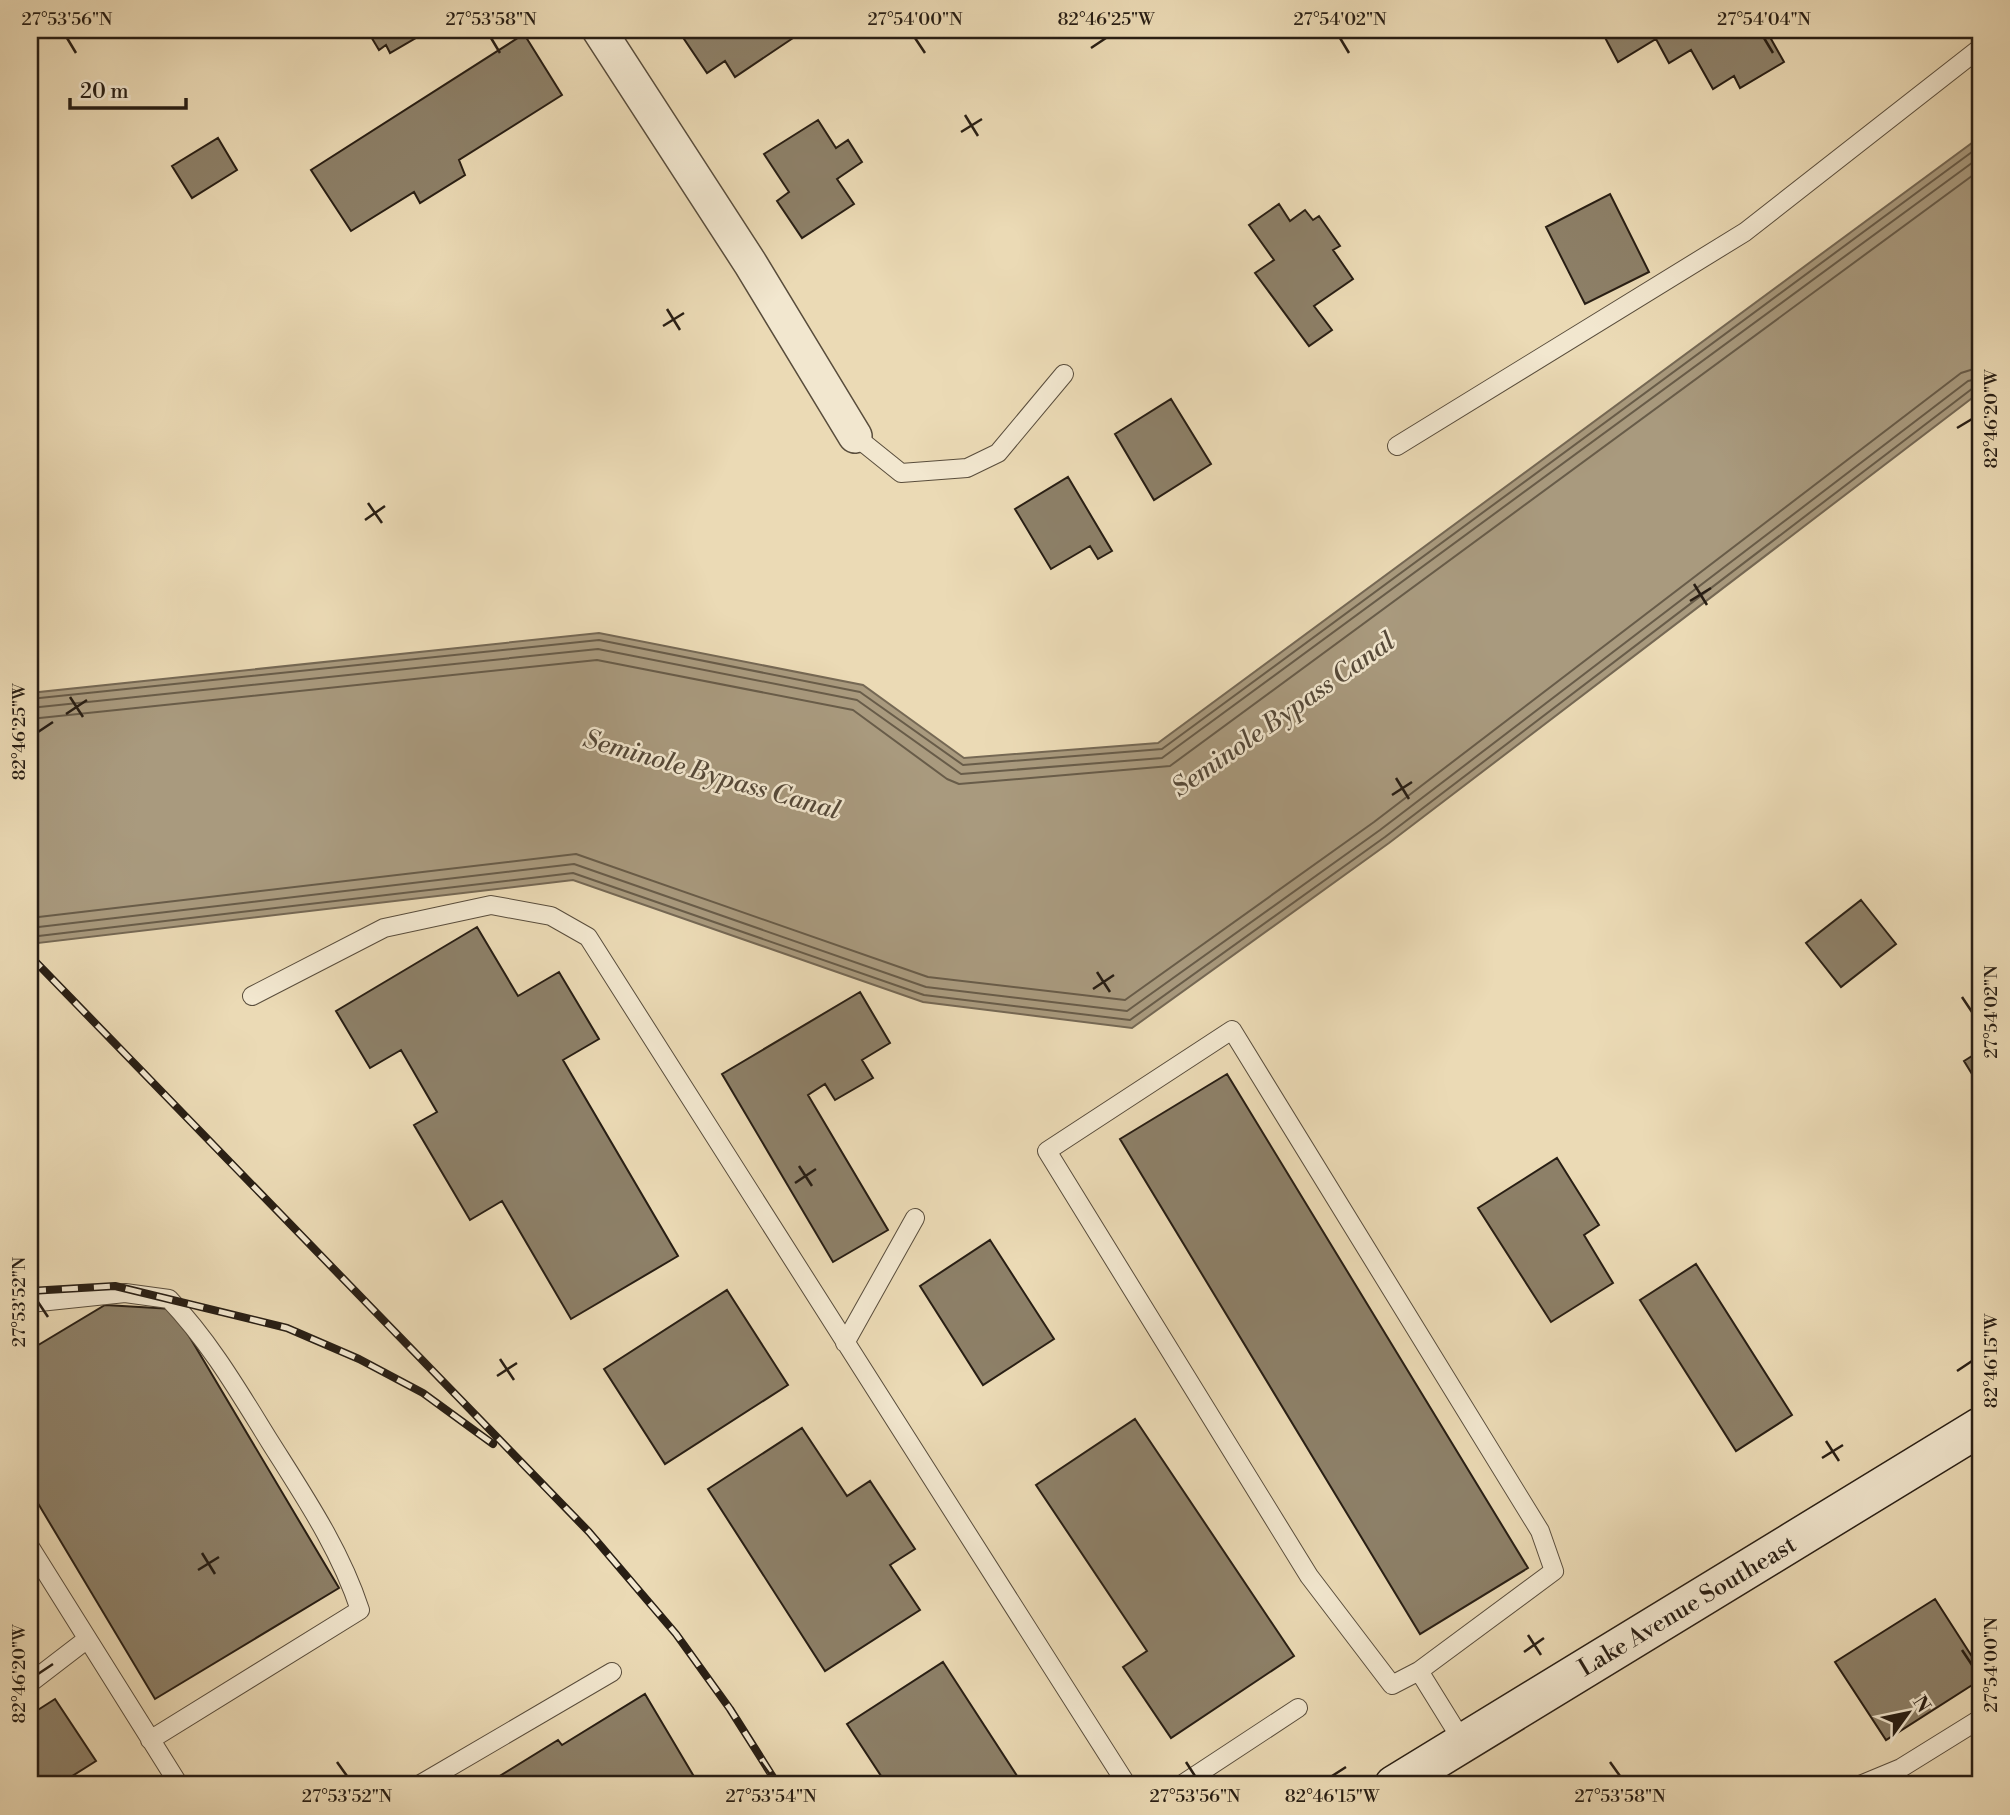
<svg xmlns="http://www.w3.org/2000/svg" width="2010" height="1815" font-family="'Libre Bodoni',serif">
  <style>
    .water { fill: #a99a7e; stroke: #756854; stroke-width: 2 }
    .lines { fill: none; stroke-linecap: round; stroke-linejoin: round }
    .shore { stroke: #685c49; stroke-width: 2 }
    .building { fill: #8d8068; stroke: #281e14; stroke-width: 2 }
    .lane-casing { stroke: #594d3c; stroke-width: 20 }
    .street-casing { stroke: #594d3c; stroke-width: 36 }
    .secondary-casing { stroke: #281e14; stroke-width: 41 }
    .lane { stroke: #f2e7cf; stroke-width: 18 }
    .street { stroke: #f2e7cf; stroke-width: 33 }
    .secondary { stroke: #f2e7cf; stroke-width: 38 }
    .rail-casing { stroke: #281e14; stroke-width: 8 }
    .rail { stroke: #f2e7cf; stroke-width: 5; stroke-dasharray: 16; stroke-linecap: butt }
    .ticks { fill: none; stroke: #281e14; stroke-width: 2.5 }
    .labels { text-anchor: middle; stroke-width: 5; stroke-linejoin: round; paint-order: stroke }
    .street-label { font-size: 24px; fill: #281e14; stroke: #f2e7cf }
    .water-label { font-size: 26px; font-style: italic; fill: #554939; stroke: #f2e7cf }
    .neatline { fill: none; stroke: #281e14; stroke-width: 2.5 }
    .ticks-label { font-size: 18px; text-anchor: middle; fill: #281e14 }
  </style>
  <rect width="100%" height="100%" fill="#ebdab5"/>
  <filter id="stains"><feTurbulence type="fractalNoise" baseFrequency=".00286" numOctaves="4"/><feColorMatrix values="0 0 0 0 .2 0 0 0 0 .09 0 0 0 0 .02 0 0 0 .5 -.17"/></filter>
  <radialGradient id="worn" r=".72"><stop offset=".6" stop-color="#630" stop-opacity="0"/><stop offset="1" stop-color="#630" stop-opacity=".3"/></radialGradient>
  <!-- water -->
  <path class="water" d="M1980 137V392L1389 843 1132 1028 923 1002 573 880 30 944V693L599 633 863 685 964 758 1158 743Z"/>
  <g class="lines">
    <!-- shore -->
    <path class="shore" d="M30 699 599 640 860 692 963 765 1162 749 1980 146
      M30 708 598 649 857 700 961 774 1162 758 1980 157
      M30 719 597 660 853 710 947 779 959 784 1170 766 1980 170
      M30 918 576 854 928 977 1125 1000 1374 822 1961 373 1980 367
      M30 928 574 864 926 987 1127 1011 1380 830 1968 381 1980 378
      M30 937 573 873 924 995 1130 1020 1385 837 1973 388 1980 387"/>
  </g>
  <!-- building -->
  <path class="building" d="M367 30H425L426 32 390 53 386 45 379 50Z
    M685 30H792L796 36 735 77 725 61 707 73 680 33Z
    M1601 30H1766L1784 62 1740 88 1734 76 1713 89 1691 50 1669 63 1656 39 1618 62Z
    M524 34 562 95 459 160 465 175 420 203 414 192 351 231 311 170Z
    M818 120 836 148 848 140 862 162 837 179 854 204 802 238 777 201 789 192 764 154Z
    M218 138 237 170 192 198 172 166Z
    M1610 194 1649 272 1585 304 1546 227Z
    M1279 204 1290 221 1305 210 1313 220 1319 216 1340 246 1333 250 1353 279 1314 306 1332 330 1309 346 1255 273 1274 260 1249 225Z
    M1171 399 1211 464 1154 500 1115 434Z
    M1068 477 1112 551 1098 559 1090 546 1051 569 1015 509Z
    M1861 900 1896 944 1841 987 1806 943Z
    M477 927 518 996 559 972 599 1039 563 1060 678 1256 571 1319 502 1201 470 1220 414 1125 437 1112 401 1050 370 1068 336 1011Z
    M860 992 890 1043 862 1060 873 1078 835 1100 825 1084 808 1095 888 1230 833 1262 722 1074Z
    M1980 1051V1087L1964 1061Z
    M1227 1074 1528 1568 1420 1634 1120 1139Z
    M1557 1158 1599 1225 1584 1235 1613 1283 1551 1322 1478 1208Z
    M990 1240 1054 1339 983 1385 920 1286Z
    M1696 1264 1792 1415 1736 1451 1640 1300Z
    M727 1290 788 1385 665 1464 604 1369Z
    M105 1305 173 1309 339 1588 155 1699 30 1490V1350Z
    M1135 1419 1294 1656 1171 1738 1123 1667 1147 1651 1036 1485Z
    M802 1428 847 1496 870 1481 915 1549 890 1565 920 1610 825 1671 708 1489Z
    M1935 1599 1980 1669V1680L1886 1740 1835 1662Z
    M943 1662 1023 1785H887L847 1724Z
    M645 1694 699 1785H485L558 1740 562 1745Z
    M55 1699 96 1761 58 1785H30V1715Z"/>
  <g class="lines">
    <!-- lane casing -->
    <g class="lane-casing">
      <path id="lane" d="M855 436 901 473 967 468 998 453 1064 374
        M1397 446 1745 232 1980 48
        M252 996 384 928 491 905 551 916 588 937 1127 1785
        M30 1303 125 1293 169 1299C210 1342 239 1392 270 1442 304 1496 340 1549 360 1610L150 1740
        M845 1343 915 1218
        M30 1547 176 1780 166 1785
        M1419 1671 1392 1685 1309 1576 1047 1151 1232 1030 1540 1531 1554 1571 1419 1671 1463 1742
        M30 1683 86 1640
        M419 1785 612 1672
        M1181 1785 1298 1708
        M1860 1785 1901 1768 1980 1719"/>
    </g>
    <!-- street casing -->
    <g class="street-casing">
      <path id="street" d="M599 30 750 263 855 436"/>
    </g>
    <!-- secondary casing -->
    <g class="secondary-casing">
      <path id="secondary" d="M1394 1785 1980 1427"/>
    </g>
    <!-- lane -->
    <use href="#lane" class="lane"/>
    <!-- street -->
    <use href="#street" class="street"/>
    <!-- secondary -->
    <use href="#secondary" class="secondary"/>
    <!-- rail casing -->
    <g class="rail-casing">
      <path id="rail" d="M30 956 589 1532 676 1634 730 1709 778 1785
        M30 1291 115 1286 287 1328 359 1359 423 1393 493 1444"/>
    </g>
    <!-- rail -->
    <use href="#rail" class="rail"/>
  </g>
  <!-- ticks -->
  <path class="ticks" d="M67 38 76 53M491 38 500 53M915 38 925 53M1340 38 1349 53M1764 38 1773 53M1091 48 1106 38M965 115 978 136M961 132 982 119M667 309 680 330M663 326 684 313M1957 428 1972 419M368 503 382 523M365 520 385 506M1694 584 1707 605M1690 601 1711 588M70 697 83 717M66 714 87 700M38 732 53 722M1396 778 1409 799M1392 795 1412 782M1097 972 1110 992M1093 989 1114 975M1962 997 1972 1012M799 1166 812 1186M795 1183 816 1169M38 1302 48 1317M500 1359 514 1380M1957 1371 1972 1361M497 1376 517 1363M1826 1441 1839 1461M1822 1458 1843 1445M202 1553 215 1574M198 1570 219 1557M1528 1635 1541 1655M1962 1650 1972 1665M1524 1652 1544 1638M38 1674 53 1664M337 1762 347 1776M761 1762 771 1776M1186 1762 1195 1776M1610 1762 1620 1776M1332 1776 1346 1767"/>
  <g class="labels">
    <!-- street labels -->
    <g class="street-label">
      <text transform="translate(1687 1606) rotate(-31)" y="8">Lake Avenue Southeast</text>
    </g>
    <!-- water labels -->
    <g class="water-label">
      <text transform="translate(1283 714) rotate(-35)" y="9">Seminole Bypass Canal</text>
      <text transform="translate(712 774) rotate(16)" y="9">Seminole Bypass Canal</text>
    </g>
  </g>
  <!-- margin -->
  <rect width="2010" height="1815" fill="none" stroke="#ebdab5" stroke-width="77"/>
  <!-- north arrow -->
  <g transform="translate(1908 1713) rotate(57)" stroke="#f2e7cf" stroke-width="5" paint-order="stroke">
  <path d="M0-5L12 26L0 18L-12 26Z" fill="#281e14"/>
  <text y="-10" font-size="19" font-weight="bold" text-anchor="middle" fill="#281e14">N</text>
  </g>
  <!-- scale -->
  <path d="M70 98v10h116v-10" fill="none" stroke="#281e14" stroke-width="3.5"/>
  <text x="80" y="98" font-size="21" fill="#281e14" stroke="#f2e7cf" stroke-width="5" paint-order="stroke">20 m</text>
  <rect x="38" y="38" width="1934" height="1738" class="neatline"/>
  <g class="ticks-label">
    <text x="67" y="25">27°53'56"N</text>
    <text x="491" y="25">27°53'58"N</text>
    <text x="915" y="25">27°54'00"N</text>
    <text x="1106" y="25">82°46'25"W</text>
    <text x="1340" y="25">27°54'02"N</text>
    <text x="1764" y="25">27°54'04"N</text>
    <text transform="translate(1991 419) rotate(-90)" y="6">82°46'20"W</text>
    <text transform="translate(19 732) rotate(-90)" y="6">82°46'25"W</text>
    <text transform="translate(1991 1012) rotate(-90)" y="6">27°54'02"N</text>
    <text transform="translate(19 1302) rotate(-90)" y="6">27°53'52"N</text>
    <text transform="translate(1991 1361) rotate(-90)" y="6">82°46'15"W</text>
    <text transform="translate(1991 1665) rotate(-90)" y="6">27°54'00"N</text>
    <text transform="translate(19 1674) rotate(-90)" y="6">82°46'20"W</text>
    <text x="347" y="1802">27°53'52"N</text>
    <text x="771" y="1802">27°53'54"N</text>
    <text x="1195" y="1802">27°53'56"N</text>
    <text x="1332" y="1802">82°46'15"W</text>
    <text x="1620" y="1802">27°53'58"N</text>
  </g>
  <rect width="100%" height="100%" filter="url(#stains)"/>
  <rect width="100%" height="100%" fill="url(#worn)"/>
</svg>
